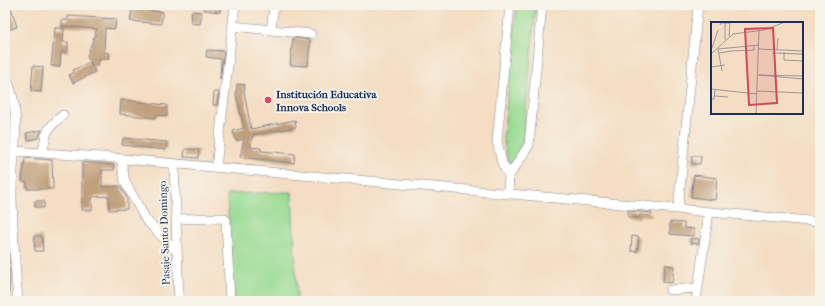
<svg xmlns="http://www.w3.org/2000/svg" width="825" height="306" font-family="'IM FELL French Canon',serif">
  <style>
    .green { fill: #98db92; stroke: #5a8578 }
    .building { fill: #c09f7b }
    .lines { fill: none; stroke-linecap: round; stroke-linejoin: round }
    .minor-casing { stroke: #888690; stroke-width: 10 }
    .minor { stroke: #fff; stroke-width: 9 }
    .poi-dot { fill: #d1495b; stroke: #f7f3e8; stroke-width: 1.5 }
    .labels { text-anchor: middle; stroke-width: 4; stroke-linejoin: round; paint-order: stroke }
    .poi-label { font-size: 11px; font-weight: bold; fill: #1b2f5e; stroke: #f7f3e8; text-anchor: start }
    .street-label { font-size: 11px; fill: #1b2f5e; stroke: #f7f3e8 }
    .inset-road { fill: none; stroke: #9d979a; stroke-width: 1 }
    .view { fill: #d1495b; fill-opacity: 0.15; stroke: #d1495b; stroke-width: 2 }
    .inset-edge { fill: none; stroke: #1b2f5e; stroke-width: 2 }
  </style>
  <rect width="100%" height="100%" fill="#f7f3e8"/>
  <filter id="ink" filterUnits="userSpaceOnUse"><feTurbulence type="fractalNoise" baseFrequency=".025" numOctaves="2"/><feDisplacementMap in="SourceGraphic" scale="8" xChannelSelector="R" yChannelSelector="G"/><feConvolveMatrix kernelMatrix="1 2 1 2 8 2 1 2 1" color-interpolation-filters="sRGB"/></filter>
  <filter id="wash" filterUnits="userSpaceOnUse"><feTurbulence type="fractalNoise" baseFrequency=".012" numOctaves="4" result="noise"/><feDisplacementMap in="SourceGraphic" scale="16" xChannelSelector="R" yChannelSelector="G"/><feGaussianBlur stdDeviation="0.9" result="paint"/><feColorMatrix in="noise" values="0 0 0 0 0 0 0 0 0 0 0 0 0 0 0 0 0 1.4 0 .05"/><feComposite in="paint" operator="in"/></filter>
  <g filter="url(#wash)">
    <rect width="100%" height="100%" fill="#f4ddc2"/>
    <!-- green -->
    <path class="green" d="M517 5H536L523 141 512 163H508L503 138Z
      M292 192 297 299 233 301 227 194Z"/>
    <g id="blocks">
      <!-- building -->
      <path class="building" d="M205 5H221L220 12 204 10Z
        M11 8 17 27 7 30 5 22 8 21 5 10Z
        M132 9 163 12 161 24 130 21Z
        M192 11 202 12 200 24 191 23Z
        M68 16 116 19 115 29 105 28 104 52 109 53 108 59H100L97 65 93 66 87 56 97 29 62 26V20H68Z
        M55 28H64L63 42H68V52H61L60 66H51Z
        M293 38 310 40 308 66 290 65Z
        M207 50 224 51 220 79 221 59 206 57Z
        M90 62 95 72 73 83 69 75 74 73 73 70Z
        M33 66 43 67 41 92 31 91Z
        M237 84 245 85 244 92 251 129 295 120 296 127 253 135 250 147 261 148V151L295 154 294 163 240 157 244 139 236 141 233 131 244 128 236 94Z
        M214 92H219L217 105H213Z
        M121 100 167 105V116L156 115V118L120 114Z
        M42 130 38 138 28 140 26 133Z
        M123 138 167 142 166 150 122 145Z
        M185 149 199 150 198 158 184 157Z
        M692 156H701L700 164H692Z
        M25 158 52 160 53 189H27V182H22Z
        M6 159H8L6 184H5Z
        M82 162 114 165V170H102V187L120 186 127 198V209L109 210V196L92 197V210H82Z
        M694 175 717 178 715 200 691 197Z
        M35 201H44V208L35 207Z
        M628 211 652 213 651 216 640 215V218L628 217Z
        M670 222 684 223V228L694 229V236L670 234Z
        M34 236H42L43 251H35Z
        M632 236 639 237 637 252 631 251Z
        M691 238 699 239 698 244 690 243Z
        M5 243 8 244 9 264H5Z
        M665 265 674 266 672 283 663 282Z
        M5 269H10L9 297H5Z"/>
    </g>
  </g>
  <g filter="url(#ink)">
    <use href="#blocks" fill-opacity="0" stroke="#888690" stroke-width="1"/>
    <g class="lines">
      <!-- minor casing -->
      <g class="minor-casing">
        <path id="minor" d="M233 26 311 34
          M271 30 274 5
          M5 75C25 117 11 154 12 198 13 232 15 267 18 301
          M15 151 102 157 820 222
          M43 153C45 132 47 128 63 115
          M121 159 125 182 146 220 177 252
          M174 164 179 301
          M216 167 235 5
          M509 176 502 163 497 141 510 5
          M508 194 509 176 529 145 542 5
          M678 209 698 5
          M176 219 223 218 226 220 230 301
          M670 290 698 288
          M696 301 709 212"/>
      </g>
      <!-- minor -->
      <use href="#minor" class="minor"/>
    </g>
  </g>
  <!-- markers -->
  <circle class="poi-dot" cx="268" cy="100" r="4"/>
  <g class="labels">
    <!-- poi labels -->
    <g class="poi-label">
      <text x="276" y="98">Institución Educativa<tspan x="276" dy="13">Innova Schools</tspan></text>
    </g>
    <!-- street labels -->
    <g class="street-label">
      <text transform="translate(164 233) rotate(-92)" y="4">Pasaje Santo Domingo</text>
    </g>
  </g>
  <!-- overview -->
  <g transform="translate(711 22)">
    <rect width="92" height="92" fill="#f4ddc2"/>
    <path class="inset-road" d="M14 0V18M9 3 10 1H19L18 14M1 26 7 8M7 27 48 23M7 27 11 49M48 27 92 29M66 28 67 16M21 29 43 28V23M73 30V38L92 39M8 31 21 29M61 31 92 32M0 32 22 12 53 8 74 0M0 45 14 43M47 53 92 54M48 53 92 57M0 67 46 72M46 69 92 71M4 74 17 75M0 77H3L4 68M45 92 48 8"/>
    <path class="view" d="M62 6 66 81 38 83 34 7Z"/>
    <rect width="92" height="92" class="inset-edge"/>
  </g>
  <!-- margin -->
  <rect width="825" height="306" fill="none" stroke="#f7f3e8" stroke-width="20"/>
</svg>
